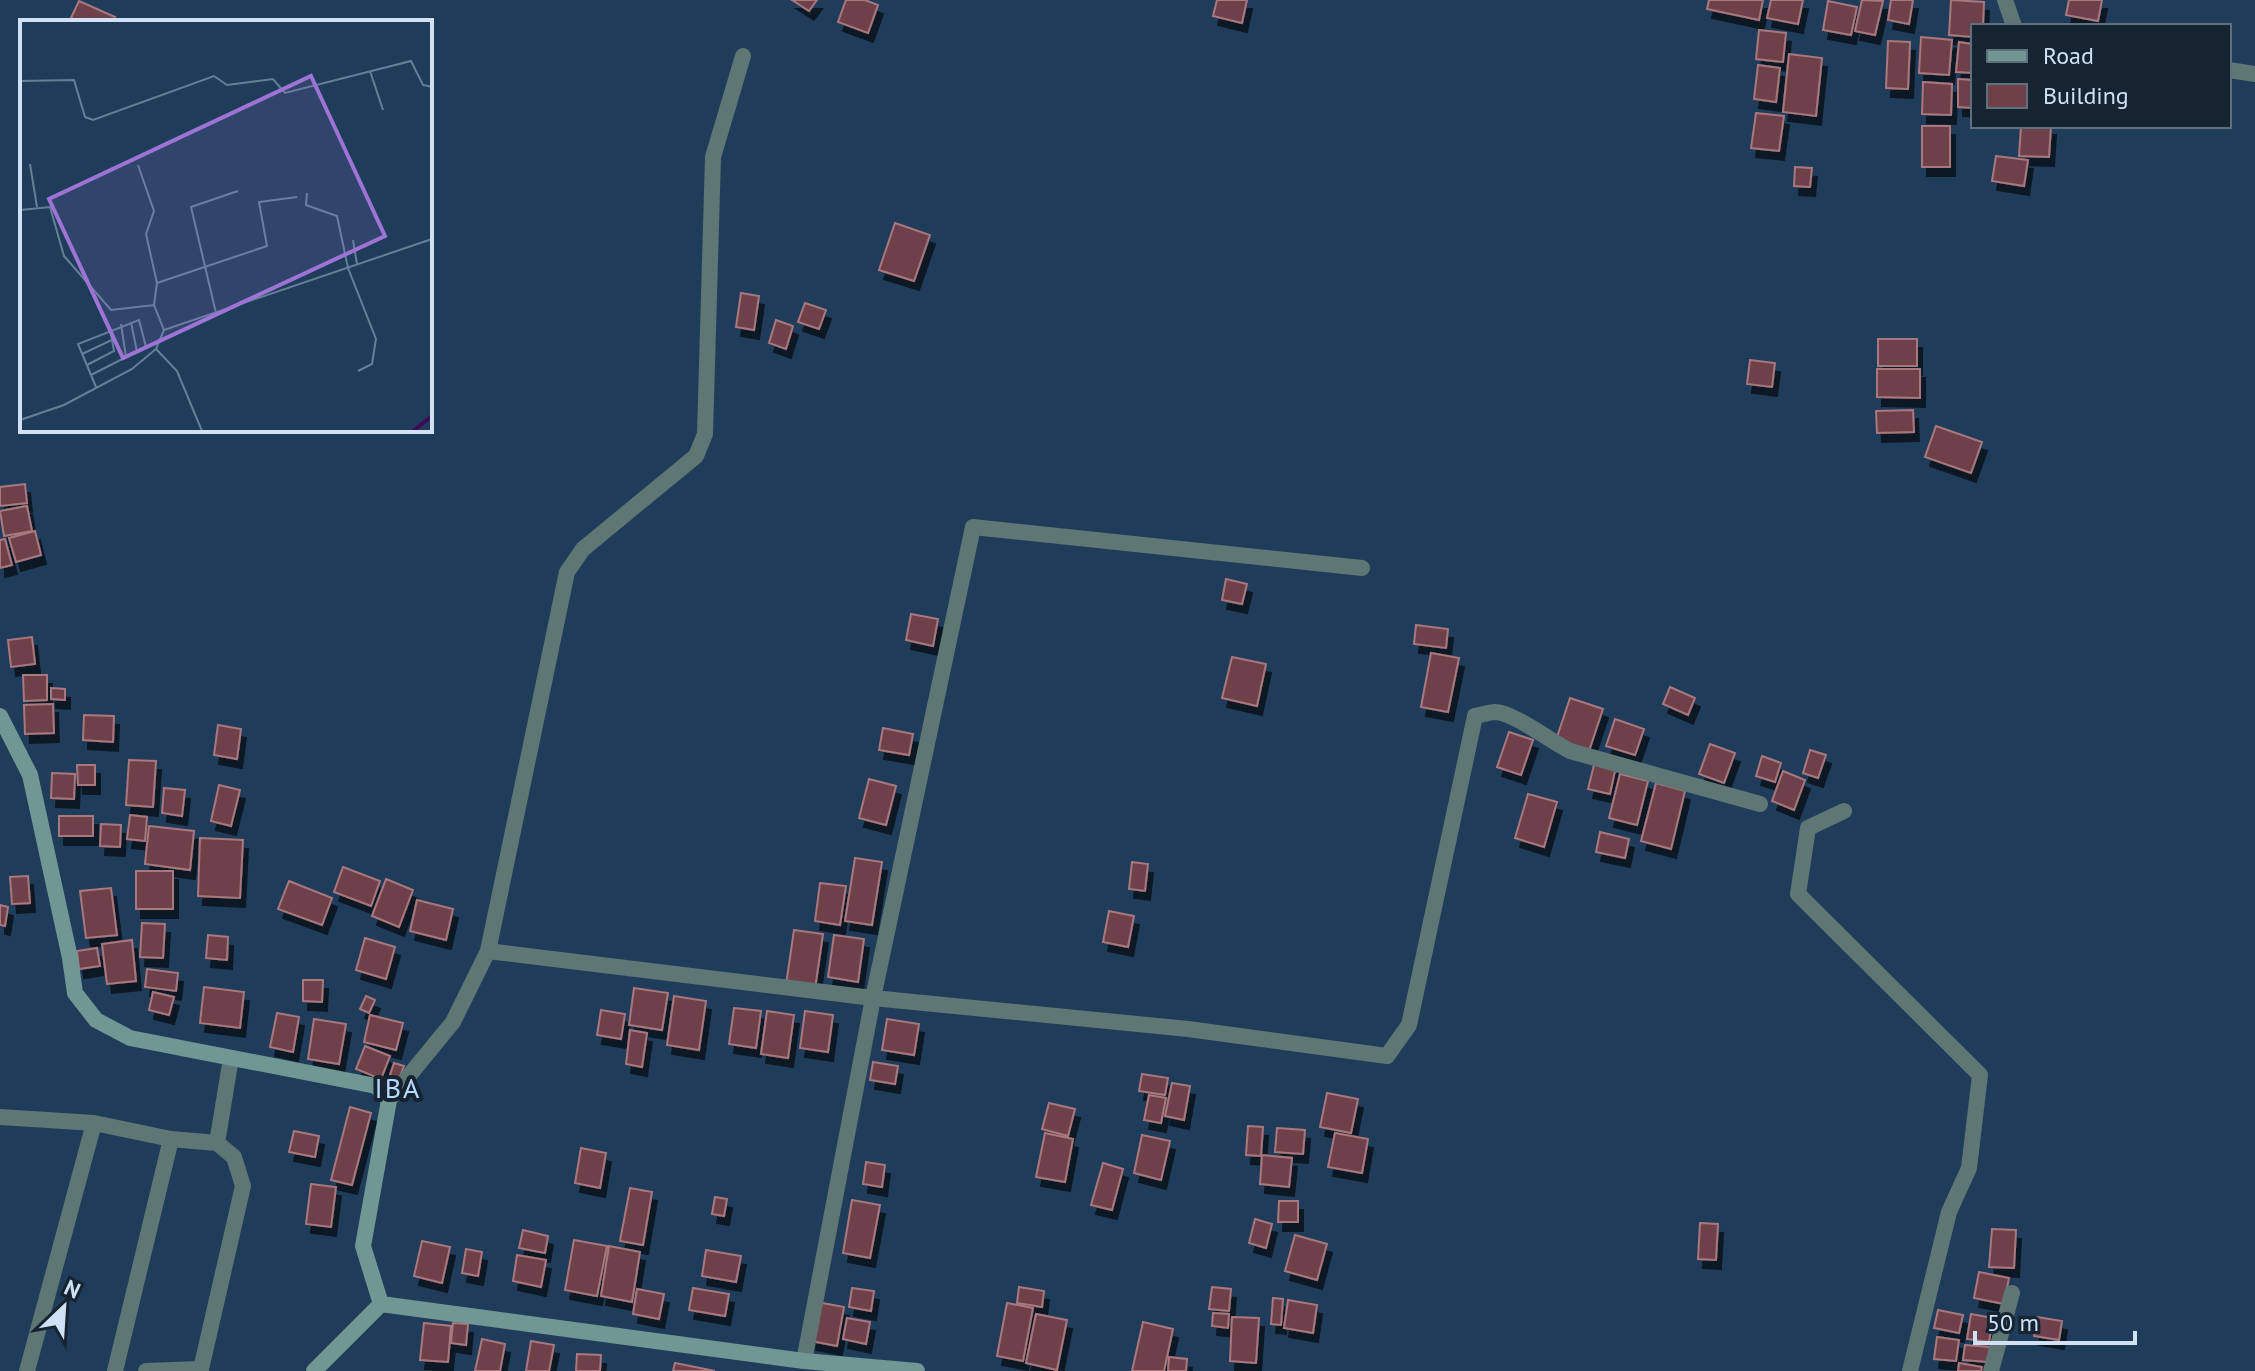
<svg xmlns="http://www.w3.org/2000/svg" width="2255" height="1371" font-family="'PT Sans',sans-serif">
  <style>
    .building { fill: #6e4148; stroke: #a9777e; stroke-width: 2; filter: url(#shadow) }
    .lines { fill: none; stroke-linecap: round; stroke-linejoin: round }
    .street { stroke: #5e7674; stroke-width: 16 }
    .secondary { stroke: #709794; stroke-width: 16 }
    .labels { text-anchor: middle; stroke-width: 8; stroke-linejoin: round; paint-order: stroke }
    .quarter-label { font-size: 28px; letter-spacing: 2px; fill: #b6d9fe; stroke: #162330 }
    .inset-river { fill: none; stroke: #3e0a59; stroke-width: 4 }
    .inset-road { fill: none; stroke: #667f98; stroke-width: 2 }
    .view { fill: #9d74d4; fill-opacity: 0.15; stroke: #9d74d4; stroke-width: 4 }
    .inset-edge { fill: none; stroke: #d0e1f4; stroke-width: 4 }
  </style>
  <defs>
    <filter id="shadow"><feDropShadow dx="5" dy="9" stdDeviation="0" flood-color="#0009"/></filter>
  </defs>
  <rect width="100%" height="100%" fill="#1f3d5a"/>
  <!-- building -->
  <path class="building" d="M792 0H817L809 11Z
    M846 0H865L878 5 868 33 838 22Z
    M1217 0H1247L1242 23 1213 16Z
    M1709 0H1763L1759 20 1707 9Z
    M1771 0H1803L1798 24 1767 18Z
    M1862 0 1883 1 1875 35 1855 31Z
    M1891 0H1913L1909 24 1888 20Z
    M1951 0 1984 2 1983 26H1973V37L1949 35Z
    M2069 0H2102L2098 21 2066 15Z
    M79 1 115 17 112 22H76L70 20Z
    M1828 1 1857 7 1851 35 1823 30Z
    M1759 30 1786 33 1783 62 1756 59Z
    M1921 37 1952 40 1949 75 1919 73Z
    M1888 41 1910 42 1908 89 1886 88Z
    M1959 42 1973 44V73L1956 72Z
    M1789 54 1822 58 1816 116 1783 112Z
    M1758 65 1780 68 1776 102 1754 99Z
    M1958 79 1973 80V108L1958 107Z
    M1923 82 1952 84 1951 115 1922 114Z
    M1756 113 1784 116 1779 151 1751 148Z
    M1922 126H1950V167H1922Z
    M2021 126H2051L2049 157 2019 156Z
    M1996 156 2028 160 2024 186 1992 181Z
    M1795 167 1812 168 1810 187 1794 186Z
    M895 223 930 235 914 281 879 270Z
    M741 293 759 296 754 330 736 327Z
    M805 303 826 310 819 329 798 322Z
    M776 320 793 326 786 349 769 343Z
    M1878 339H1917V366H1878Z
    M1750 360 1775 363 1772 387 1747 384Z
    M1877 369H1920V398L1877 397Z
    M1913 410 1914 432 1877 433 1876 411Z
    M1936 426 1982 442 1971 473 1925 457Z
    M25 484 27 503 0 506V487Z
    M27 506 32 531 4 536 0 511Z
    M35 531 41 555 16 562 9 538Z
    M5 539 12 565 0 568V540Z
    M1226 579 1247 584 1242 604 1222 600Z
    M911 614 938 619 933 646 906 640Z
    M1416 625 1448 629 1446 648 1414 644Z
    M32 637 35 664 11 667 8 640Z
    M1431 653 1459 658 1448 712 1421 707Z
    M1232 657 1266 664 1257 706 1222 698Z
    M23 675H47V700L24 701Z
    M1670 687 1695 698 1688 715 1663 704Z
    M51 688 65 689V700L51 699Z
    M1570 698 1603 709 1589 751 1556 740Z
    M53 704 54 733 25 734 24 705Z
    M84 715 114 716 113 742 83 740Z
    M1615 719 1644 729 1635 755 1606 746Z
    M218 725 241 729 237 759 214 755Z
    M883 728 913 734 909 755 879 750Z
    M1509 732 1533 740 1521 775 1497 767Z
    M1710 744 1735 753 1724 783 1699 774Z
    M1810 750 1826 755 1818 778 1803 773Z
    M1762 756 1781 763 1775 782 1756 776Z
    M129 760 156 761 153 807 126 805Z
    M1595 761 1616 766 1610 794 1588 789Z
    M77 765H95V785H78Z
    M1783 771 1805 780 1794 810 1772 801Z
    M52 773 75 774 74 799 51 798Z
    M1620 774 1648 781 1637 825 1609 818Z
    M869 779 896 786 886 825 859 818Z
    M1656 783 1685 791 1671 849 1641 841Z
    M219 785 240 790 231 826 211 821Z
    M164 788 185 790 182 816 162 813Z
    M1528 794 1557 802 1544 847 1515 838Z
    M130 815 147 817 145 841 127 839Z
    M59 816H93V836H59Z
    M101 824 121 825 120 847 100 846Z
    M149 826 194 831 190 870 145 864Z
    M1600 832 1629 839 1625 858 1596 852Z
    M200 838 243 840 240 898 198 896Z
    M855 858 882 862 872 925 845 921Z
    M1132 862 1148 864 1145 891 1129 889Z
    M343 867 380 881 371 906 334 892Z
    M136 871H173V909H136Z
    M28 876 30 903 12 904 10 877Z
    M386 879 413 890 399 927 372 916Z
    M289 881 332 898 322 925 278 909Z
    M820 883 846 886 840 925 815 921Z
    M111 888 117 935 86 938 80 891Z
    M417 900 453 909 446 940 410 931Z
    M0 905 8 907 5 926 0 925Z
    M1109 911 1134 916 1128 947 1103 942Z
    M142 923 165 924 163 958 140 957Z
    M794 930 823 934 815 989 786 985Z
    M208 935 228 937 227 960 206 958Z
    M834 935 864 939 858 982 828 977Z
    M365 938 395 947 386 979 356 970Z
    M132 940 136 981 107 984 102 944Z
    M97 948 100 966 79 969 77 951Z
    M147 969 178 973 176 991 145 987Z
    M303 980H323L322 1002 303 1001Z
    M204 987 244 992 240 1028 200 1023Z
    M634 988 668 993 662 1030 629 1025Z
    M153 992 174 997 169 1015 149 1010Z
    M366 996 375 1000 369 1013 360 1009Z
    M674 996 706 1001 699 1050 667 1045Z
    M734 1008 761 1011 756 1048 729 1044Z
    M601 1010 625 1014 621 1039 597 1035Z
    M767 1011 794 1015 788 1058 761 1054Z
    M805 1011 833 1015 828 1052 800 1048Z
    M277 1013 299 1017 293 1052 270 1047Z
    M370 1015 403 1023 396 1050 364 1042Z
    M314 1019 346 1024 339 1064 308 1059Z
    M887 1019 919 1024 914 1055 882 1050Z
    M630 1030 647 1033 642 1067 626 1064Z
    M365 1046 390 1056 381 1079 356 1069Z
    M873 1062 898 1066 895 1084 870 1080Z
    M394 1063 404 1066 399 1079 390 1075Z
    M1142 1074 1168 1078 1165 1095 1139 1091Z
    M1172 1083 1190 1086 1184 1120 1165 1116Z
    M1327 1093 1358 1099 1351 1133 1320 1127Z
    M1149 1095 1166 1098 1161 1123 1144 1120Z
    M1049 1103 1075 1109 1068 1136 1042 1129Z
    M350 1107 371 1113 352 1185 331 1180Z
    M1248 1126 1263 1127 1261 1156 1246 1155Z
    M1277 1128 1305 1130 1303 1154 1275 1152Z
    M294 1131 319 1136 315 1157 289 1152Z
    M1045 1133 1073 1139 1065 1182 1036 1177Z
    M1335 1133 1368 1139 1362 1173 1328 1167Z
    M1142 1135 1170 1141 1161 1180 1134 1173Z
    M581 1148 606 1153 600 1188 575 1183Z
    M1262 1155 1292 1158 1289 1187 1260 1184Z
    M866 1162 885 1165 882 1187 863 1184Z
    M1103 1163 1123 1169 1112 1210 1091 1205Z
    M311 1184 336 1187 331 1227 306 1224Z
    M630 1188 652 1192 643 1245 620 1241Z
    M715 1197 727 1199 724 1216 712 1214Z
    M852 1200 880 1205 870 1258 843 1253Z
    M1279 1201H1298V1222H1278Z
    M1255 1219 1272 1224 1266 1248 1249 1243Z
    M1700 1223 1718 1224 1716 1260 1698 1259Z
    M1992 1229 2016 1230 2014 1268 1989 1267Z
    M523 1230 548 1236 545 1253 519 1248Z
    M1295 1235 1327 1244 1317 1280 1285 1271Z
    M574 1240 607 1246 597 1296 565 1290Z
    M422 1241 450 1247 442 1283 414 1276Z
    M609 1246 640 1252 632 1302 601 1296Z
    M466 1249 482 1252 478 1276 462 1273Z
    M706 1250 741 1256 736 1282 702 1276Z
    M517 1255 546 1260 541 1287 513 1281Z
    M1979 1272 2009 1278 2004 1304 1974 1298Z
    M1019 1287 1044 1291 1042 1307 1017 1303Z
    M1212 1287 1231 1289 1229 1311 1209 1309Z
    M693 1288 729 1294 725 1316 689 1310Z
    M852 1288 874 1291 871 1311 849 1307Z
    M637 1289 664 1294 659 1319 633 1314Z
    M1273 1298 1283 1299 1281 1325 1271 1324Z
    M1288 1300 1317 1305 1313 1333 1284 1328Z
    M817 1302 844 1307 837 1346 811 1341Z
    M1007 1303 1033 1308 1023 1361 997 1356Z
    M1938 1310 1963 1315 1959 1333 1934 1328Z
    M1213 1313 1229 1314 1228 1328 1212 1326Z
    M1036 1314 1067 1320 1057 1370 1026 1363Z
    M1971 1314 1993 1318 1989 1342 1967 1339Z
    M1232 1317 1259 1318 1256 1363 1230 1361Z
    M2037 1317 2062 1321 2059 1340 2034 1336Z
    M847 1318 870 1322 866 1344 843 1339Z
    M1143 1322 1173 1329 1164 1371H1132Z
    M424 1323 451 1326 448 1362 420 1360Z
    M453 1323 468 1324 466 1345 451 1343Z
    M1937 1337 1959 1340 1956 1361 1934 1359Z
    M482 1339 505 1344 500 1371H475Z
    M531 1341 554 1345 549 1371H526Z
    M1965 1345 1990 1347 1988 1362 1963 1360Z
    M577 1354 601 1355 600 1371H576Z
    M1169 1357 1187 1359 1186 1371H1168Z
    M675 1363 715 1371H673Z
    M1959 1363 1982 1367 1981 1371H1958Z"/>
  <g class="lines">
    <!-- street -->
    <path class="street" d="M2005 0 2014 26
      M2229 70 2255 74
      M1844 811 1808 828 1798 894 1980 1075 1969 1168 1949 1212 1910 1371
      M488 951 873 998 1188 1029 1387 1056 1409 1025 1475 716C1481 715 1489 712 1495 712 1515 713 1550 741 1570 751L1760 804
      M389 1100 453 1022 488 951 567 572 583 549 696 456 705 434 713 157 743 56
      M0 1117 94 1123 171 1139 217 1143 234 1157 243 1186 201 1369 146 1371
      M217 1143 231 1058
      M804 1361 873 998 973 527 1362 568
      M27 1371 94 1123
      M115 1371 171 1139
      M1991 1371 2012 1293"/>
    <!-- secondary -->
    <path class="secondary" d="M0 716 30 775 70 958 75 993 96 1020 130 1038 376 1086 389 1100 363 1246 381 1304 804 1361 917 1371
      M314 1371 381 1304"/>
  </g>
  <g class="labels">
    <!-- quarter labels -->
    <g class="quarter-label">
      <text x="398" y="1098">IBA</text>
    </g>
  </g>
  <!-- overview -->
  <g transform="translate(20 20)">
    <rect width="412" height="412" fill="#1f3d5a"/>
    <path class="inset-river" d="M393 411 412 396"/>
    <path class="inset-road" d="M350 51 363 90M0 61 54 60 65 97 73 100 194 56 207 65 253 59 265 73 391 41 403 65 412 67M10 144 17 187M118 145 134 191 126 214 137 263 134 285M287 173 286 185 317 196 328 248 356 319 352 344 338 351M0 190 30 187 44 236 91 290 134 285 144 310 412 219M333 220 337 244M137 263 247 226 239 182 277 177M196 293 171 187 218 171M111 302 117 332M101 304 106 337M136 329 157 351 182 411M62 334 92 320 90 308M67 345 94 331 92 320M71 355 126 327 119 300 58 324 71 355 76 367M0 400 44 385 112 349 136 329 144 310"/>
    <path class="view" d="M291 56 365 216 103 338 29 179Z"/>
    <rect width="412" height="412" class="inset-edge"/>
  </g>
  <!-- legend -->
  <rect x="1971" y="24" width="260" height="104" fill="#162330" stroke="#606f7e" stroke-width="2"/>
  <rect x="1987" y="50" width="40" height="12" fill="#709794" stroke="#606f7e" stroke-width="2"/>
  <text x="2043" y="64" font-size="24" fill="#d0e1f4">Road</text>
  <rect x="1987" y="84" width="40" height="24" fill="#6e4148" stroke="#606f7e" stroke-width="2"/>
  <text x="2043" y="104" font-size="24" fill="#d0e1f4">Building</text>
  <!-- north arrow -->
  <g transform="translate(64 1307) rotate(25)" stroke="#162330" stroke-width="6" paint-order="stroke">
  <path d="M0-6L14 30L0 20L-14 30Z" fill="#d0e1f4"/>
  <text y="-12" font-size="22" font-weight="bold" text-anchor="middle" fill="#d0e1f4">N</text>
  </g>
  <!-- scale -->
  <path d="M1975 1331v12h160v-12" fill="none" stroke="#d0e1f4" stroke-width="4"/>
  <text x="1987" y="1331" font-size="24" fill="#d0e1f4" stroke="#162330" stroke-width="6" paint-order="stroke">50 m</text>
</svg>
